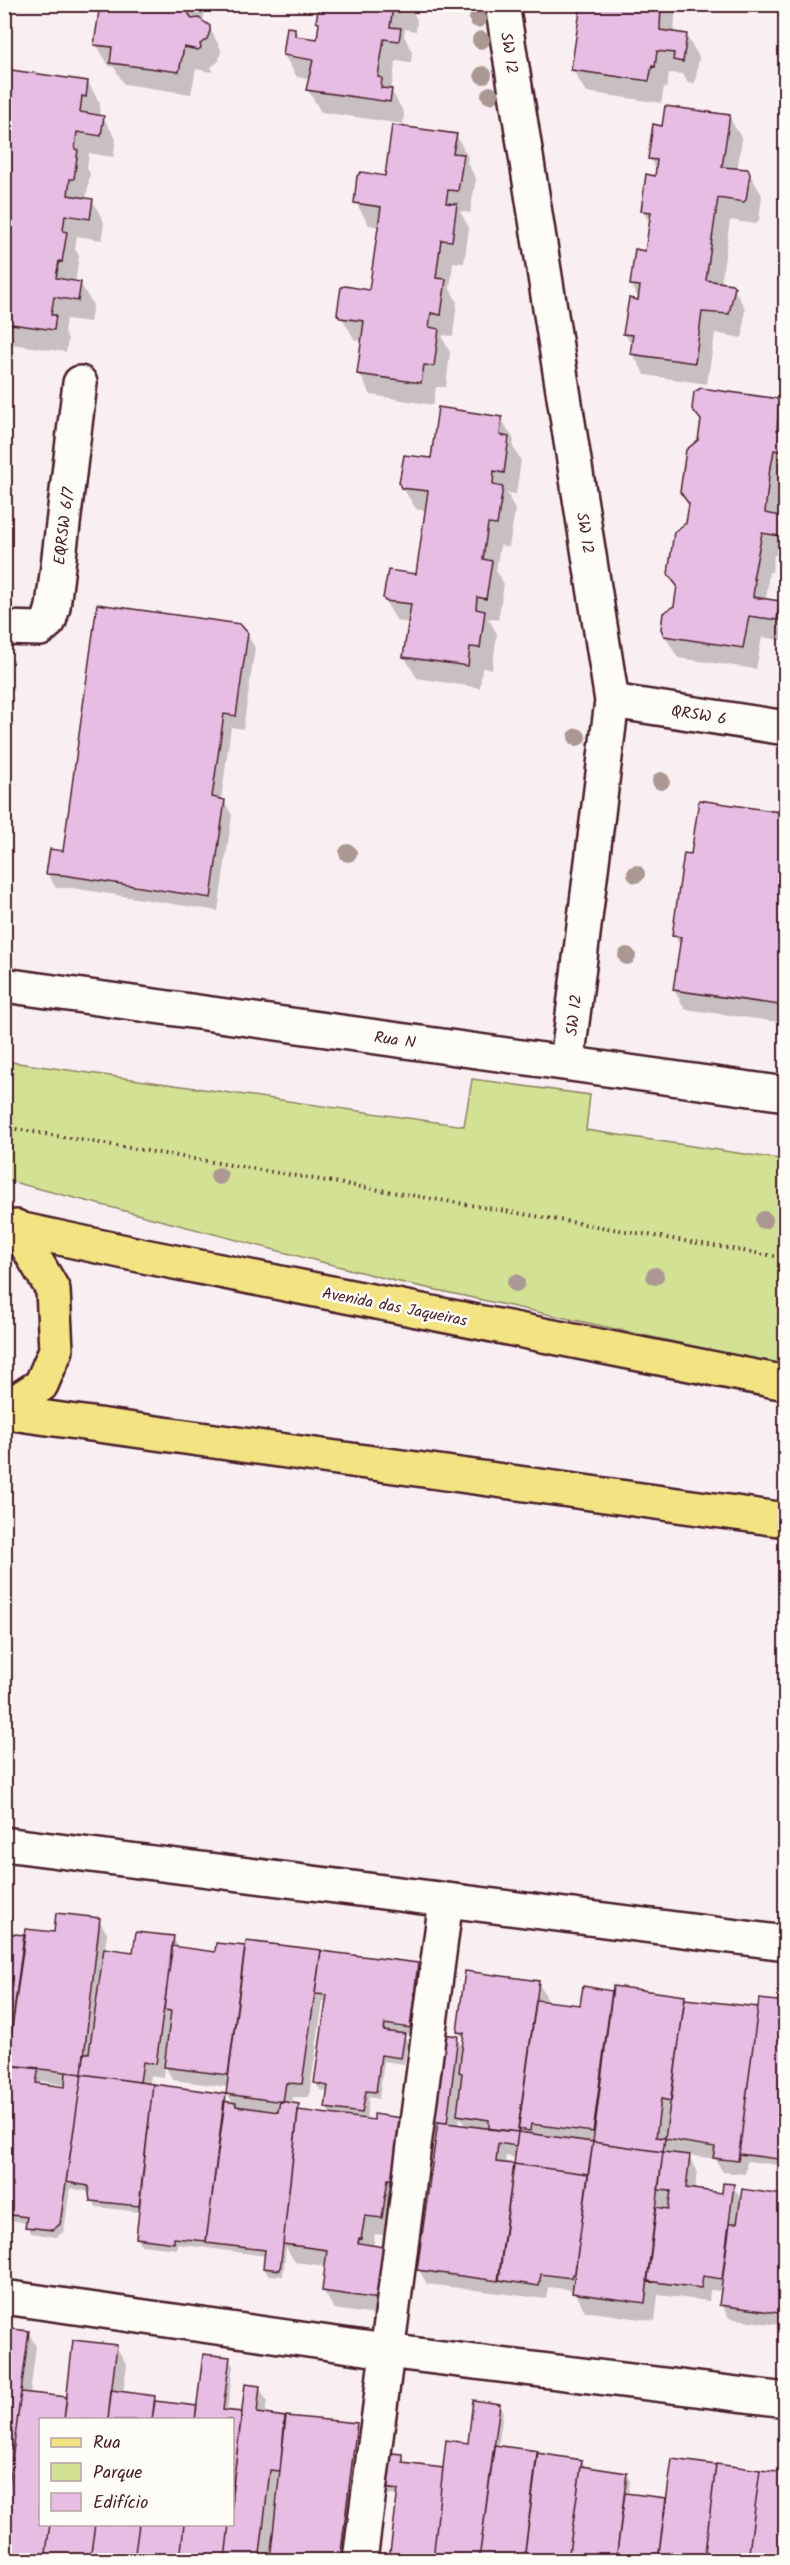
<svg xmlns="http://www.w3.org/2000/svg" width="790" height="2565" font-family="Kalam,sans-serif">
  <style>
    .green { fill: #d2e194; stroke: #8e8060; stroke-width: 1.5 }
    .shadow { fill: #0003; fill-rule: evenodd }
    .building { fill: #e7bde3; stroke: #4a1f2b; stroke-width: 1.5 }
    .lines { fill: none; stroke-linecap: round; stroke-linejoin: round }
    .minor-casing { stroke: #4a1f2b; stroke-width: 38 }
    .major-casing { stroke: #4a1f2b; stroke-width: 38 }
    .path { stroke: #4a1f2b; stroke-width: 4; stroke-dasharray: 1.5 4.5; stroke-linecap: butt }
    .minor { stroke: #fdfcf7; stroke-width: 33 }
    .major { stroke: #f4e382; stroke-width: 33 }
    .tree { fill: #ab9893 }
    .labels { text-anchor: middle; stroke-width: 5; stroke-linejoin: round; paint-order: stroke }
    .street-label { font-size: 16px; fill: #4a1f2b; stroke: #fdfcf7 }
  </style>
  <rect width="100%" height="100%" fill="#f9eff3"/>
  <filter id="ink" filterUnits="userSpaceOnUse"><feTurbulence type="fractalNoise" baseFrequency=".0167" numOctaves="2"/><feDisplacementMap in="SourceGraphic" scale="12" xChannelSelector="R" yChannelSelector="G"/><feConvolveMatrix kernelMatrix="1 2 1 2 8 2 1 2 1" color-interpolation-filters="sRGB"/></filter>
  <g filter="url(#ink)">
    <!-- green -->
    <path class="green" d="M4 1061 464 1126 472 1079 590 1095 586 1130 785 1160V1366L395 1281 5 1180Z"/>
    <!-- shadow -->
    <path class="shadow" d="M101 4H206L203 23 209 27 221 49 219 61 211 67 213 71 211 72 196 69 191 94 124 84 114 67 109 66 96 44Z
      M321 4H409L417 20 416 31 405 29 404 36 412 52 411 63 396 61 391 90 404 113 403 124 321 112 308 90 310 79 297 77 284 55 295 30 299 38 318 41 320 27 317 22Z
      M582 4H676L674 33 686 35 699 57 695 83 687 82 683 74 669 73 667 88 664 87 661 103 586 92 573 70Z
      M5 70 88 82 100 104 99 117H103L116 139 113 157 89 153 87 168 90 173 86 199 92 200 104 222 102 240 77 236 75 249 79 256 75 283H80L93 305 90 322 66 319 64 332 68 339 66 352 4 343Z
      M729 117 742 139 737 171 749 173 762 195 759 221 756 224 730 220 721 284 732 286 745 308 743 335 741 338 715 333 707 384 645 375 632 353 633 347 625 334 640 302 631 284 647 252 651 225 642 210 657 178V172L650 158 663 127Z
      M456 135 468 157 467 163 476 178 470 213 460 211 469 228 464 263 453 262 450 289 457 302 453 336 443 335V339L450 352 446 387H436L433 405 371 395 359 373 363 341 355 340 339 313 370 291 380 227 369 225 356 203 387 178Z
      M778 401 786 413V476L783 489 782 488 779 517 786 518V556L774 555 772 572H769L766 600 779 602 786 613V641L762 637 756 669 678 658 665 636 675 607 702 423 694 409Z
      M501 418 514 440 513 447 521 460 516 494 507 493 515 510 509 547 500 545 496 571 504 584 498 620 488 618 497 634 492 669 482 668 480 688 417 678 404 656 410 623 397 621 384 599 417 576 426 511 416 509 400 483 432 460Z
      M247 634 255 648 243 729 231 727 221 800 224 801 232 815 218 911 72 888H56L48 874 51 851 64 852Z
      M786 814V1023L685 1009 674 990 681 947 674 935 692 856Z
      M99 1920 107 1933 105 1950 135 1954 173 1938 179 1948 217 1953 218 1944 246 1948 320 1951 417 1965 421 1972 414 2034 402 2033 408 2042 404 2064 384 2061 379 2099 369 2097 366 2121 401 2120 393 2236 375 2234 373 2247 383 2248 394 2267 389 2317 334 2309 323 2290 326 2266 295 2262 286 2247 283 2276 268 2275 264 2268 266 2256 177 2244V2249L141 2245 137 2238 140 2212 96 2207 90 2192 70 2188 64 2231 57 2237 31 2233 27 2223 4 2219V1934L24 1937 26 1941ZM323 2001H327L316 2083 320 2090 329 2092 327 2108 331 2116 301 2112 298 2106 292 2105 293 2097H309ZM165 2066 173 2080 228 2087 227 2094 233 2103H229L225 2096 149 2085 150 2075 164 2077ZM41 2081 66 2085V2089L41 2085Z
      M538 1983 546 1996 545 2003 581 2007 611 1992 613 1996 685 1998 686 2000 759 2008 786 2003V2166L747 2161 745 2174 723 2172 715 2159 688 2155 697 2170 695 2190 723 2194 733 2186 742 2200 785 2196 786 2191V2326L729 2318 721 2304 722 2291 710 2290 709 2301 658 2295 655 2321 585 2311 574 2290 548 2287 546 2299 427 2284 419 2270 437 2138 427 2137 457 2038 463 2049 464 2041 459 2031ZM460 2117 466 2127 459 2126ZM506 2156 516 2158 517 2166 505 2165Z
      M4 2329 28 2332 36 2346 30 2394 68 2399 116 2347 127 2365 123 2393 154 2397 158 2403 198 2408 229 2359 233 2366 227 2412 241 2414 259 2387 267 2401 265 2416 356 2424 360 2431 344 2560H4ZM40 2420H232V2524H40Z
      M499 2405 503 2412 498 2448 582 2461 586 2468 626 2474 630 2481 628 2495 665 2500 667 2503 786 2475V2560H391L399 2496 382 2494 402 2456 406 2465 444 2470 469 2445Z"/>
    <!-- building -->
    <path class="building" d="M100 4H190L189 14 192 19 199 18 203 21 210 26V31L207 39 200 44 201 48 198 50 184 47 179 72 110 63 112 47 94 45Z
      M319 4H405L404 9 393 7 390 27 401 28 399 41 384 39 378 77 382 78 381 88 392 89 390 102 306 90 313 60 283 55 287 27 295 28V36L317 39 319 23 316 22Z
      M581 4H661L660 30 687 34 683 62 673 60 674 53 657 51 655 67 652 66 649 81 571 70Z
      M4 69 88 81 86 97 82 96 80 112 104 116 101 136 77 132 75 149 78 150 74 179H70L68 195 93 199 90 219 65 215 63 231 67 232 62 262 59 261 56 278 81 282 78 301 54 297 51 315H56L54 330 4 323Z
      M665 106 730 115 722 167 748 169 750 174 746 200 744 202 718 198 706 280 732 284 735 287 729 314 702 312 695 363 630 354 633 335 623 334 629 298 638 300 640 286 630 285 635 249 645 251 651 212 641 211 646 174 655 176 657 160 648 159 653 124 662 126Z
      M392 125 457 134 453 153 464 154 458 191 448 190 446 203 457 204 452 241 441 240 436 278 446 279 441 315 431 313 429 327 439 329 434 366 424 365 421 383 357 374 364 321 340 318 337 314 341 287 345 286 369 290 381 207 354 203 357 176 361 172 385 176Z
      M701 388 779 399 777 430 786 432V452L774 450 771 467H770L765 513 786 517V537L762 533 753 579H755L753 597 780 601 777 620 749 616 743 648 664 636 661 629 663 613 674 606 677 586 668 574 674 532 686 523 689 504 680 492 686 450 698 440 701 420 692 409 694 392Z
      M438 407 502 417 500 435 509 437 504 473 494 471 493 485 503 487 497 525 488 524 483 559 492 561 486 599 477 597 476 609 485 611 480 648 470 647 468 666 403 657 411 604 385 601 383 598 388 570 416 574 428 491 401 488 399 483 404 455 431 458Z
      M97 604 240 624 248 633 236 716 224 714 212 797 225 800 211 898 63 875 46 874 50 849 63 851Z
      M699 800 786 813V1006L673 990 681 937 672 936 684 853 691 854Z
      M56 1913 100 1918 82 2074 7 2065 26 1929 54 1932Z
      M136 1932 174 1936 156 2064 143 2062 140 2082 82 2074 84 2053H89L104 1948 133 1952Z
      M4 1933 24 1935 7 2065 4 2064Z
      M246 1941 321 1950 302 2084 286 2083 283 2102 226 2094Z
      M216 1943 245 1946 228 2075 164 2067 171 2011 164 2010 172 1946 215 1952Z
      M321 1951 418 1963 410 2028 385 2024 384 2031 405 2034 401 2058 381 2055 376 2092 366 2091 362 2113 325 2108 328 2086 314 2083 327 1995 315 1994Z
      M465 1971 539 1981 518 2132 489 2129V2120L457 2115 462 2073 459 2072 464 2033 457 2032Z
      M583 1986 612 1991 593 2132 531 2124 530 2131 518 2129 536 2000 580 2005Z
      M613 1986 685 1996 671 2101 661 2099 656 2137 665 2138 663 2152 593 2142Z
      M685 1999 758 2007 738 2161 713 2158 715 2147 665 2139Z
      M759 1999 786 2002V2160L739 2154Z
      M426 2032 458 2036 447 2123 415 2119Z
      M7 2065 39 2068 36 2083 65 2087 66 2072 82 2074 60 2224 53 2230 25 2227 27 2217 4 2214V2082Z
      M82 2074 153 2084 139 2206 90 2201 88 2186 66 2182Z
      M153 2084 226 2094 206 2241 174 2238V2243L136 2238Z
      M224 2101 236 2103V2106L278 2112 280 2101 299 2104 280 2270 263 2268 265 2250 206 2243Z
      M298 2110 374 2120V2114L402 2118 394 2179H388L382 2218 365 2216 361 2239 359 2238 358 2243 384 2247 379 2299 322 2291 327 2250 283 2244Z
      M438 2122 518 2132 516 2146 498 2143 496 2162 514 2164 498 2281 417 2270Z
      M518 2132 593 2142 588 2174 514 2164Z
      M593 2142 663 2152 645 2303 572 2293Z
      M663 2152 690 2155 686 2188 722 2193 723 2183 734 2184 722 2279 703 2276 701 2288 647 2281 656 2207 668 2209 671 2191 658 2190Z
      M514 2164 588 2174 575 2274H572L571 2278 541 2274 539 2286 499 2280Z
      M786 2181V2314L719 2305 730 2223H737L742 2189 783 2195Z
      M4 2328 29 2331 4 2521Z
      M73 2340 117 2345 108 2420H64Z
      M203 2354 230 2357 223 2410 242 2412 232 2494V2420H195Z
      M245 2384 260 2386 257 2413 285 2417 280 2471 270 2470 260 2554 270 2555V2560H225L229 2524H232V2494Z
      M111 2390 155 2396 152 2420H108Z
      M21 2392 67 2397 64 2420H40V2524H50L45 2560H4V2521Z
      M473 2400 500 2404 479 2560H433L446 2440 468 2443Z
      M155 2401 197 2406 195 2420H152Z
      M286 2416 357 2423 340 2560H270Z
      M494 2445 538 2451 524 2560H479Z
      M381 2452 403 2454V2463L443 2468 433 2560H389L398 2490 376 2487Z
      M537 2453 582 2460 568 2560H524Z
      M672 2459 716 2465 704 2560H658Z
      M716 2464 760 2470 748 2560H704Z
      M581 2466 627 2473 616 2560H568Z
      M760 2470 786 2473V2560H748Z
      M625 2493 666 2498 658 2560H616Z
      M50 2524H95L90 2560H45Z
      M95 2524H139L134 2560H90Z
      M139 2524H184L180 2560H134Z
      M184 2524H229L225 2560H180Z"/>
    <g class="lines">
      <!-- minor casing -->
      <g class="minor-casing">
        <path id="minor" d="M502 4 612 701 567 1063
          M4 628 40 629 49 621 53 607 80 383
          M612 701 786 728
          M4 985 786 1094
          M4 1844 786 1943
          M4 2297 386 2351 786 2400
          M360 2560 446 1900"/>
      </g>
      <!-- major casing -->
      <g class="major-casing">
        <path id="major" d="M4 1226 144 1256 786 1383
          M4 1409 41 1385 56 1350 53 1290 16 1227
          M4 1412 786 1520"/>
      </g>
      <!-- path -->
      <path class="path" d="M4 1127 786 1258"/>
      <!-- minor -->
      <use href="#minor" class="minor"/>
      <!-- major -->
      <use href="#major" class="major"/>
    </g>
    <!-- trees -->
    <g class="tree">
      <circle cx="478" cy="19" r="9"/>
      <circle cx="481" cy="40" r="9"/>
      <circle cx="483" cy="75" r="9"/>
      <circle cx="490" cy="95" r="9"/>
      <circle cx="577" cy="737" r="9"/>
      <circle cx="661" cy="781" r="9"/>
      <circle cx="348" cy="853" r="9"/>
      <circle cx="636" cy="874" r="9"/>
      <circle cx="627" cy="956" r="9"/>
      <circle cx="219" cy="1176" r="9"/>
      <circle cx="764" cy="1220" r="9"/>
      <circle cx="655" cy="1276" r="9"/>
      <circle cx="516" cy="1283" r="9"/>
    </g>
  </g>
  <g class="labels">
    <!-- street labels -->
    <g class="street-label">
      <text transform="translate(510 53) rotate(81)" y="6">SW 12</text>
      <text transform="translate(63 526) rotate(-83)" y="6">EQRSW 6/7</text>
      <text transform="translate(586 533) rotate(81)" y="6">SW 12</text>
      <text transform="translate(699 714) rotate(9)" y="6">QRSW 6</text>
      <text transform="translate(573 1015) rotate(-83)" y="6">SW 12</text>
      <text transform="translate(395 1039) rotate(8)" y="6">Rua N</text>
      <text transform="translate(395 1306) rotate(11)" y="6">Avenida das Jaqueiras</text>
    </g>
  </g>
  <!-- margin -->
  <rect width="790" height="2565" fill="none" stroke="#fdfcf7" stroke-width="24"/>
  <rect x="12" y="12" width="766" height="2541" fill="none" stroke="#4a1f2b" stroke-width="2" filter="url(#ink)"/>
  <!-- legend -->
  <rect x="39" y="2418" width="195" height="108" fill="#fdfcf7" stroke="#b5a4a5" stroke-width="1.5"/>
  <rect x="51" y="2438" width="30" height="9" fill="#f4e382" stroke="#b5a4a5" stroke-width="1.5"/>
  <text x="93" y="2448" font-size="18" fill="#4a1f2b">Rua</text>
  <rect x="51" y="2463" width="30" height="18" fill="#d2e194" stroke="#b5a4a5" stroke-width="1.5"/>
  <text x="93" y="2478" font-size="18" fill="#4a1f2b">Parque</text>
  <rect x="51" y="2493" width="30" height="18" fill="#e7bde3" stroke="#b5a4a5" stroke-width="1.5"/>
  <text x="93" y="2508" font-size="18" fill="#4a1f2b">Edifício</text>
</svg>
